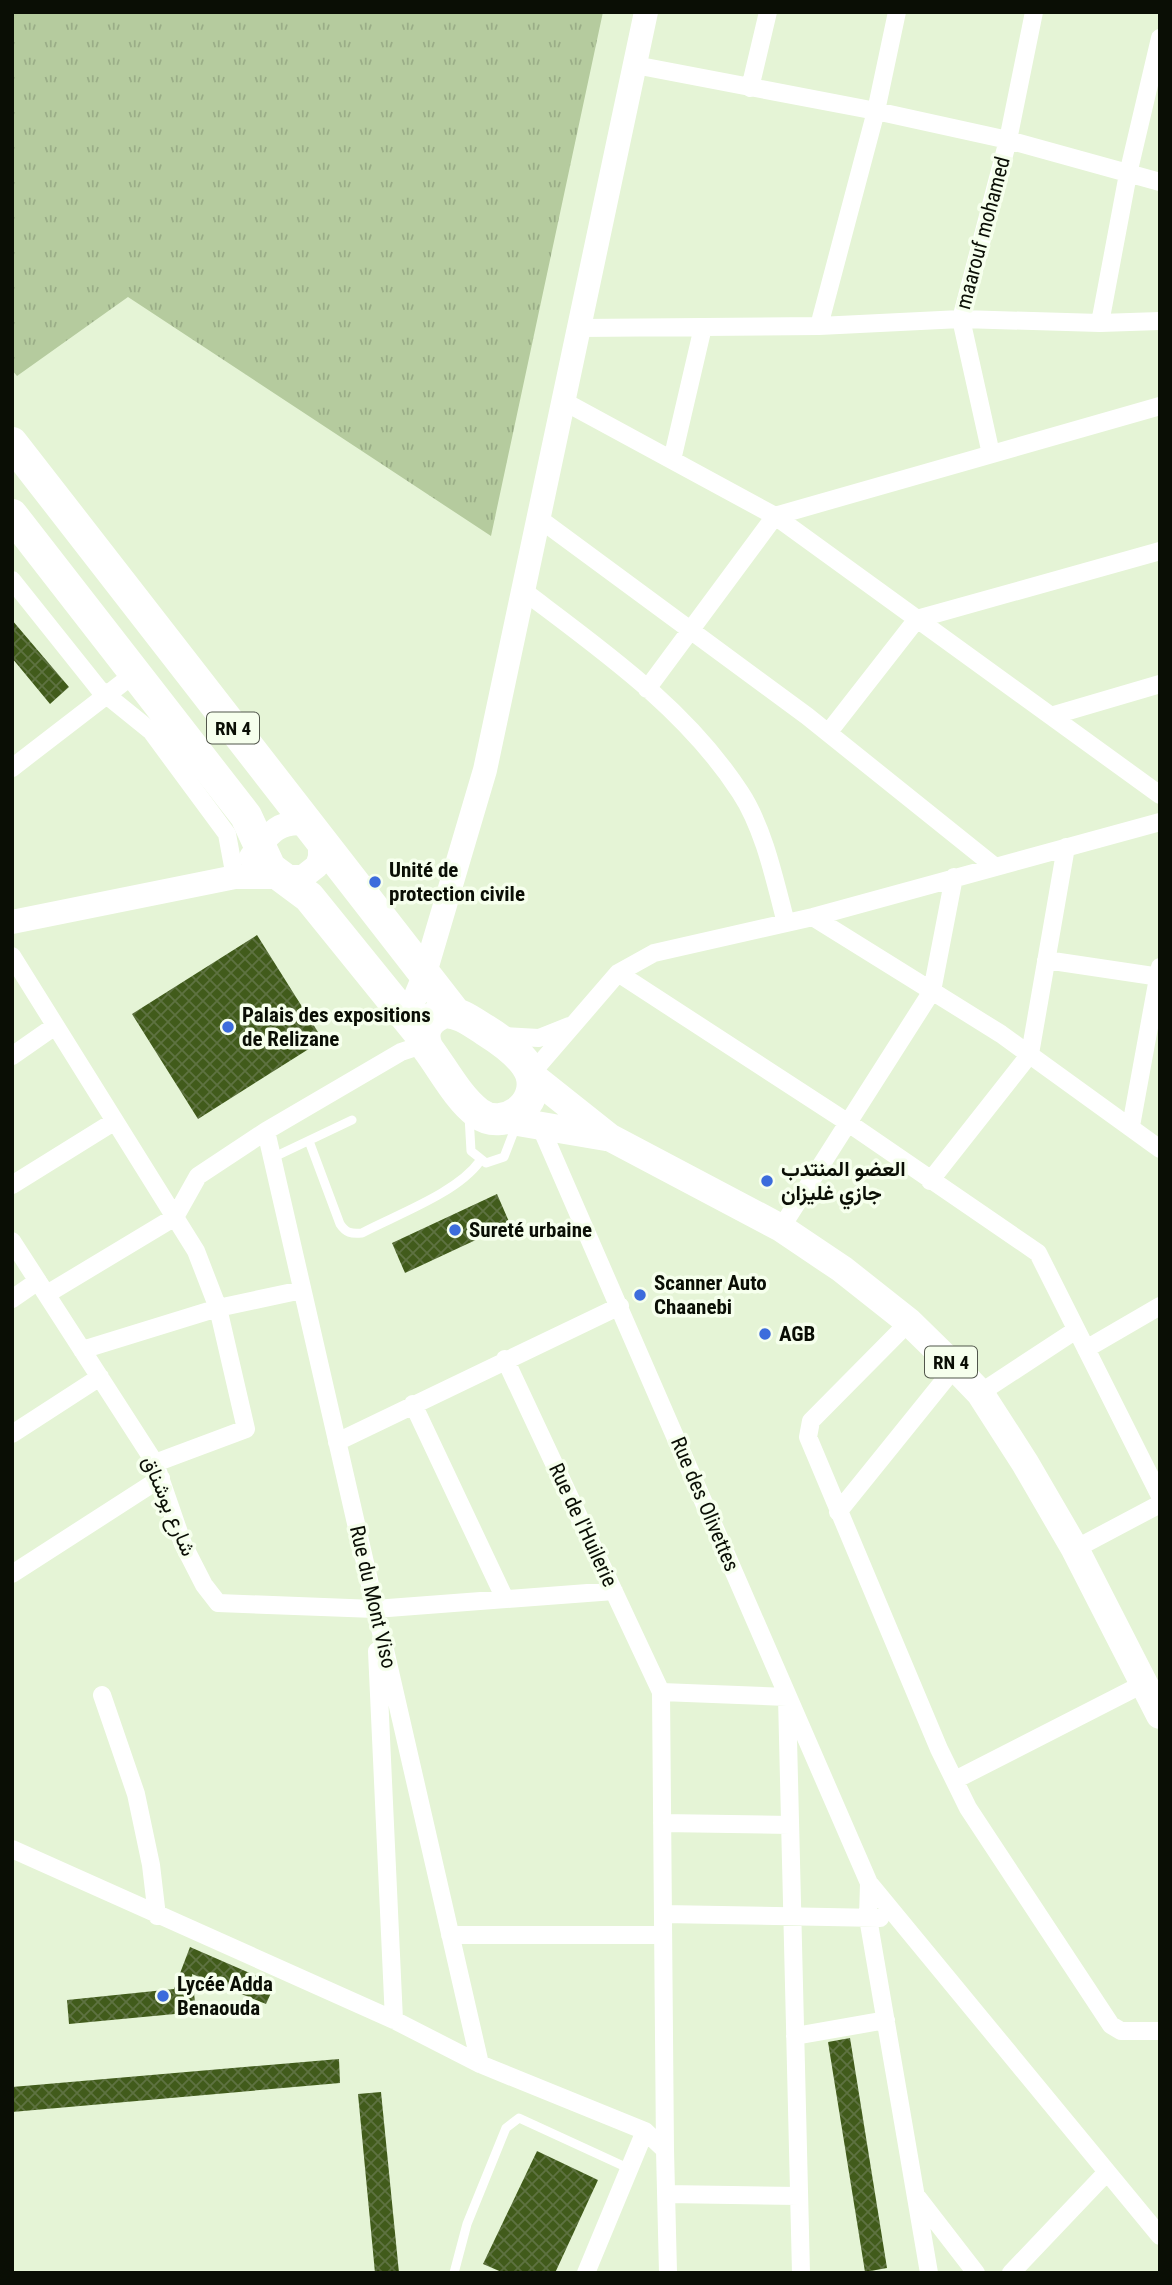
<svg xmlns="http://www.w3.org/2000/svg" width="1172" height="2285" font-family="'Roboto Condensed',Vazirmatn,sans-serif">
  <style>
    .grass { fill: url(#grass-tufts) }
    .building { fill: url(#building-cross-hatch) }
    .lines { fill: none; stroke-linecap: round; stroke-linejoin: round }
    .lane { stroke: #fff; stroke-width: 9 }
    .street { stroke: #fff; stroke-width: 18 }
    .secondary { stroke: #fff; stroke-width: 24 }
    .primary { stroke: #fff; stroke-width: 28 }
    .highway { stroke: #fff; stroke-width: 32 }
    .poi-dot { fill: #3c6cdc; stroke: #f6ffed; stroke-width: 2.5 }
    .labels { text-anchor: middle; stroke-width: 7; stroke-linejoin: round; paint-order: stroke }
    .shield { fill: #f6ffed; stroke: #51564b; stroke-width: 2 }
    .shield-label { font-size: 19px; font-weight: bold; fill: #0a0e05 }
    .street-label { font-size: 21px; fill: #0a0e05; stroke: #f6ffed }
    .poi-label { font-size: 21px; font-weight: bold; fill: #0a0e05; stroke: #f6ffed; text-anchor: start }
  </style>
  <defs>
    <pattern id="grass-tufts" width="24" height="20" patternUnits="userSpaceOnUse" patternTransform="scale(1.75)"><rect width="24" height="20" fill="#b5cb9e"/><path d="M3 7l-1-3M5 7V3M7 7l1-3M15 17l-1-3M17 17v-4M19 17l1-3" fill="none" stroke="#9aad87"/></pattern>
    <pattern id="building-cross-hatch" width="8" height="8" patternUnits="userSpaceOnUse" patternTransform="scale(1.75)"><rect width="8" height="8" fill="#415b1b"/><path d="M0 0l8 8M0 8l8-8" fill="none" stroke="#5e7241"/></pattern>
  </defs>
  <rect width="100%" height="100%" fill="#e5f4d6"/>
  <!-- grass -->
  <path class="grass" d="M12 12H603L491 536 128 297 17 376 12 370Z"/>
  <!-- building -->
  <path class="building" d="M12 620 69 687 50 704 12 658Z
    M257 935 323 1040 198 1119 132 1014Z
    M497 1194 510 1224 405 1273 392 1243Z
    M190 1947 275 1984 266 2004 192 1974 196 2012 69 2024 67 2000 174 1989Z
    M850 2038 887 2268 865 2272 828 2042Z
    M339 2059 340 2083 12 2112V2087Z
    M381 2092 399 2273H375L358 2094Z
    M537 2151 598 2180 555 2273H504L483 2264Z"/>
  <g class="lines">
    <!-- lane -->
    <path class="lane" d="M469 1116 471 1151 486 1163 504 1157 516 1126
      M309 1141 340 1224C346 1233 351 1234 362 1233 398 1214 457 1193 480 1161
      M272 1158 352 1120
      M454 2273 467 2224 506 2128 519 2118 630 2169"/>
    <!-- street -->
    <path class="street" d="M635 65 876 111 1008 140 1160 182
      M750 88 768 12
      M1100 323 1128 174 1160 38
      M819 326 876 111 897 12
      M579 328 819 326 961 319 1100 323 1160 321
      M565 402 775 516 1160 795
      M991 454 961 319 1008 140 1034 12
      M672 460 703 327
      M541 520 807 716 994 866
      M12 580 99 689 151 731 227 834 235 877
      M525 592C603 651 686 709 740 792 764 828 775 881 786 923
      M647 689 775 516 1160 406
      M1051 716 1160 684
      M828 733 917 619 1160 551
      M12 768 134 674
      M813 917 1001 1034 1160 1149
      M12 956 196 1251 218 1308 246 1429 155 1463
      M1046 960 1160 977
      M618 973 847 1122 1038 1253 1160 1496
      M501 1036 539 1038 569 1026
      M12 1056 55 1026
      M531 1074 618 973 654 953 813 917 1160 822
      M538 1121 869 1883 1160 2236
      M1131 1126 1160 967
      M266 1131 480 2064
      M930 1181 1030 1054 1066 847
      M12 1185 115 1121
      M781 1228 932 991 954 877
      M12 1241 155 1463 183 1544 204 1585 218 1603 375 1609 614 1591
      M47 1294 175 1217 198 1176 266 1131 401 1052 425 1044
      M12 1299 38 1281
      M909 1322 811 1421 808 1437 939 1749 968 1808 1111 2025 1121 2031H1160
      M1086 1349 1160 1306
      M82 1350 218 1308 302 1290
      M505 1359 661 1692
      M980 1393 1076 1330
      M413 1404 505 1599
      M12 1434 100 1377
      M337 1442 620 1306
      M838 1512 955 1367
      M1075 1549 1160 1504
      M12 1574 161 1478
      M377 1651 394 2020
      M102 1695 136 1794 151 1865 157 1916
      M955 1780 1143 1684
      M662 1823 790 1825
      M12 1849 394 2020 480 2064 645 2131
      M869 1883 868 1918 929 2273
      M663 1914 880 1918
      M450 1935H663
      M795 2036 886 2020
      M665 2150 661 1692 787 1697 801 2273
      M666 2194 799 2196
      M918 2198 976 2273
      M586 2273 645 2131 665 2150 668 2273
      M1011 2273 1107 2172"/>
    <!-- secondary -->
    <path class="secondary" d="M251 857C268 835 278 819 308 824
      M12 922 235 877H303L317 866 320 857V839
      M407 1017 424 976 485 770 646 12"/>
    <!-- primary -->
    <path class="primary" d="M531 1075 609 1137 781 1228 842 1269 909 1322 955 1367 980 1393 1025 1463 1075 1549 1160 1715
      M501 1119 606 1137"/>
    <!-- highway -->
    <path class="highway" d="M12 443 455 1013
      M12 515 246 816 270 868 309 897 424 1039
      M446 1012C461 1013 472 1022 485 1030 501 1040 524 1055 531 1074 541 1105 503 1132 478 1113 458 1098 443 1069 428 1049 419 1032 428 1017 446 1012Z"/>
  </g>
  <!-- markers -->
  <g class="poi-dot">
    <circle cx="375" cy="882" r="7"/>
    <circle cx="228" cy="1027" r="7"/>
    <circle cx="767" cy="1181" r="7"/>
    <circle cx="455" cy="1230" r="7"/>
    <circle cx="640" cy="1295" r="7"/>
    <circle cx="765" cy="1334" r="7"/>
    <circle cx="163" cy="1996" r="7"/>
  </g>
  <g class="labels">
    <!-- shield labels -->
    <g class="shield">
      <rect x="207" y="712.5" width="52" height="31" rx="5"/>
      <rect x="925" y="1346.5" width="52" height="31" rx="5"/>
    </g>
    <g class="shield-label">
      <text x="233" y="735">RN 4</text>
      <text x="951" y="1369">RN 4</text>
    </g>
    <!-- street labels -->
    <g class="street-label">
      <text transform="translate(983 233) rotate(-75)" y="7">maarouf mohamed</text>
      <text transform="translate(705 1504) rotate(67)" y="7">Rue des Olivettes</text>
      <text transform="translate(169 1506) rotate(67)" y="7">شارع بوشناق</text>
      <text transform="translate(583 1525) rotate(65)" y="7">Rue de l'Huilerie</text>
      <text transform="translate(373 1597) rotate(77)" y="7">Rue du Mont Viso</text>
    </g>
    <!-- poi labels -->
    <g class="poi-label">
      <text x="389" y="877">Unité de<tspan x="389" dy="24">protection civile</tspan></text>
      <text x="242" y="1022">Palais des expositions<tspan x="242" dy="24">de Relizane</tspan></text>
      <text x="781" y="1176">العضو المنتدب<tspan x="781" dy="24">جازي غليزان</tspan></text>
      <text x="469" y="1237">Sureté urbaine</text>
      <text x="654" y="1290">Scanner Auto<tspan x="654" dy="24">Chaanebi</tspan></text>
      <text x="779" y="1341">AGB</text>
      <text x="177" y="1991">Lycée Adda<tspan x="177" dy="24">Benaouda</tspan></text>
    </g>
  </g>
  <!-- border -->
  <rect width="1172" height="2285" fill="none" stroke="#0a0e05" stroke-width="28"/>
</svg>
